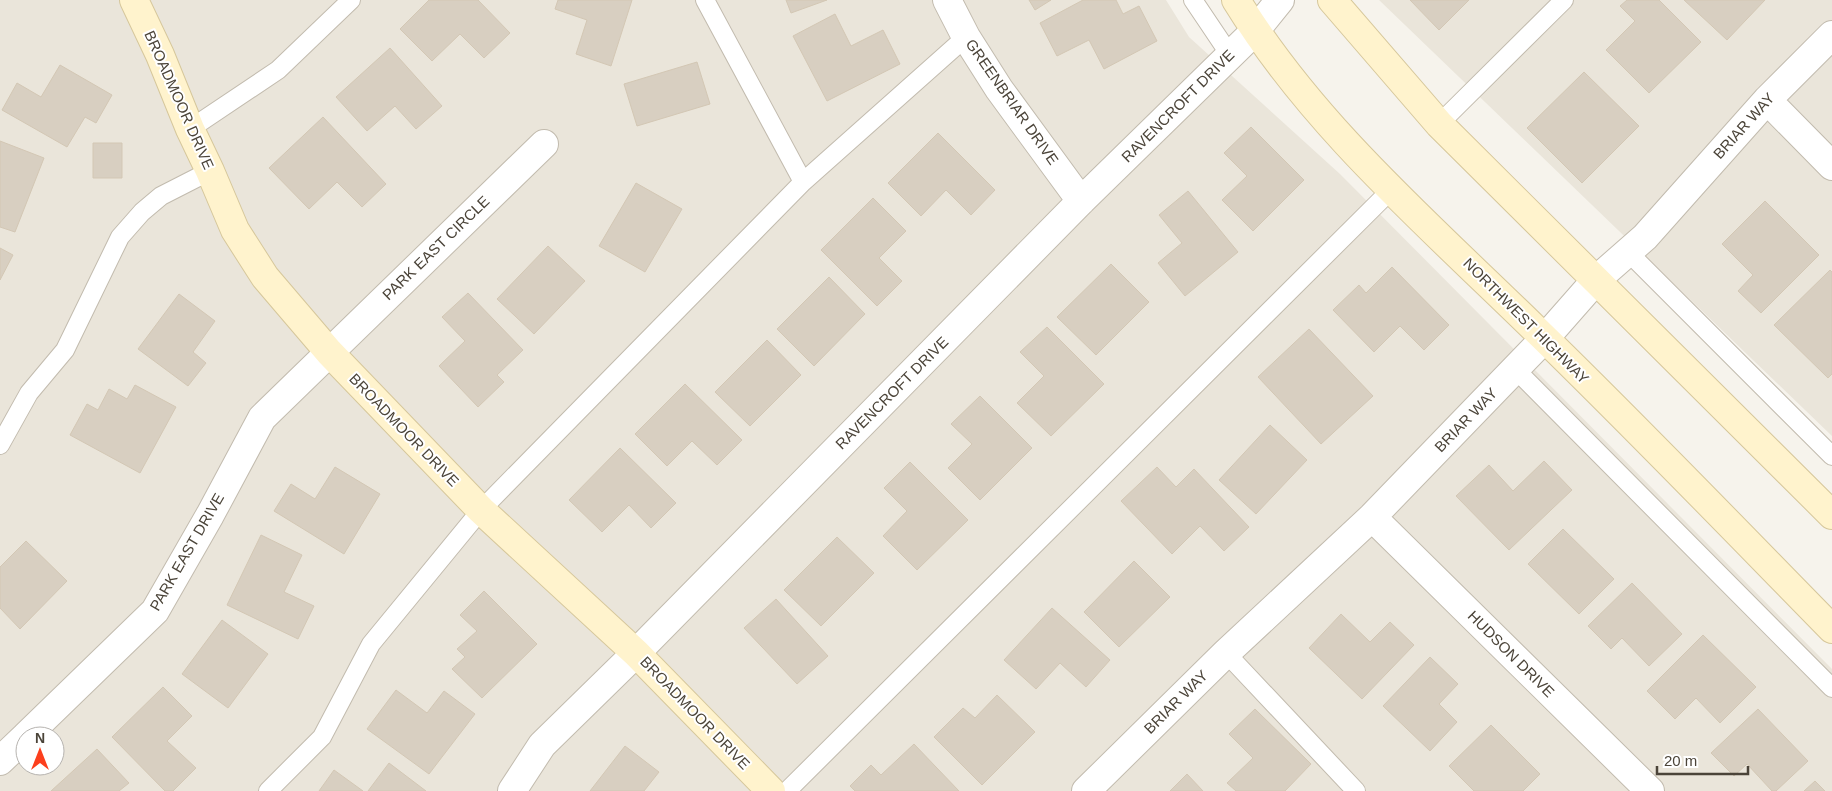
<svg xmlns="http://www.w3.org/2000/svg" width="1832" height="791" font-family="Helvetica,sans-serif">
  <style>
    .residential { fill: #eae5da; fill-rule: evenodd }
    .building { fill: #d8cfc1; stroke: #d3c7b4 }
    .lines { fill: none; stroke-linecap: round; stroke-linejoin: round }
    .lane-casing { stroke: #c2bbae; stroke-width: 20 }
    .street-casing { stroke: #c2bbae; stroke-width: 30 }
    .secondary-casing { stroke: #d6c79b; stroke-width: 30 }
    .lane { stroke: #fff; stroke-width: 18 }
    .street { stroke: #fff; stroke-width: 28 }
    .secondary { stroke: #fff3cd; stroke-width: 28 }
    .labels { text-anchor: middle; stroke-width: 4; stroke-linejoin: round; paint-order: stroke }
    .street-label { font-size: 15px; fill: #4b4439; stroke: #fff }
  </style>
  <rect width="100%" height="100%" fill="#f6f3ec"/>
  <!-- residential -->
  <path class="residential" d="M0 0H1166L1189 37 1340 174 1832 669V791H0ZM25 736H55V766H25Z
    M1379 0H1832V436Z"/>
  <!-- building -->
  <path class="building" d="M429 0H478L510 33 484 58 460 34 432 61 400 29Z
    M558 0H632L611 66 576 54 587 20 555 9Z
    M786 0H827L791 13Z
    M1029 0H1051L1035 10Z
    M1083 0H1116L1123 14 1139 6 1157 41 1104 69 1089 40 1057 56 1040 23Z
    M1410 0H1469L1439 30Z
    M1627 0H1659L1701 42 1649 93 1606 50 1635 21 1620 6Z
    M1684 0H1765L1727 40Z
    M835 14 851 46 883 30 900 64 827 101 793 36Z
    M390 48 442 106 416 129 395 106 367 131 336 97Z
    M697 62 710 104 637 126 624 84Z
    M60 65 112 95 96 123 85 117 67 147 2 110 17 83 41 97Z
    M1584 72 1639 126 1582 183 1527 128Z
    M323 117 386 184 362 207 337 182 309 209 269 168Z
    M1251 127 1304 180 1253 231 1222 200 1247 176 1224 153Z
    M938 133 995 190 971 215 946 190 921 216 888 183Z
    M0 141 44 158 15 232 0 227Z
    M93 143H122V178H93Z
    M636 183 682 209 645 272 599 246Z
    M1188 191 1238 252 1185 296 1158 263 1182 243 1159 215Z
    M873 198 906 231 879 258 902 281 877 306 821 250Z
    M1765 201 1819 255 1761 313 1738 291 1753 275 1722 244Z
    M548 246 585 281 534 334 497 299Z
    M0 248 13 255 0 280Z
    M1111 264 1149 302 1096 355 1057 317Z
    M1392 267 1449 325 1424 350 1400 326 1374 352 1333 310 1359 285 1366 293Z
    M1830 270 1832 272V374L1828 378 1774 325Z
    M829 277 865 314 814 366 777 329Z
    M468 293 523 350 497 375 504 382 478 407 439 366 465 341 442 317Z
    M179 294 215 321 193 352 206 363 188 386 138 349Z
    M1047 327 1104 384 1051 436 1017 403 1044 376 1020 352Z
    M1309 329 1373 396 1321 444 1258 377Z
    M767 340 801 375 750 426 715 392Z
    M685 384 742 440 717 465 692 441 667 466 635 434Z
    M135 385 176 407 140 473 70 435 87 404 98 410 109 389 127 399Z
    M980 396 1032 448 980 500 948 468 972 444 951 424Z
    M1270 425 1307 460 1256 514 1219 480Z
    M620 448 676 503 651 528 629 505 602 532 569 500Z
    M1544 461 1572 490 1509 550 1456 496 1489 465 1513 491Z
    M910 462 968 520 917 570 883 536 907 511 884 488Z
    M335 467 380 494 344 554 274 511 291 484 315 499Z
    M1157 467 1176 487 1194 469 1249 527 1224 551 1200 526 1172 554 1121 501Z
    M1563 529 1614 579 1579 614 1528 564Z
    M261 535 302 555 284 592 314 606 298 639 227 605Z
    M837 537 874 573 821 626 784 590Z
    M26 541 67 581 20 629 0 608V567Z
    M1134 561 1170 597 1119 647 1084 612Z
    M1632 583 1682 634 1649 666 1622 638 1611 649 1588 626Z
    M484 591 537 644 482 698 452 669 465 657 457 649 477 631 460 615Z
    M776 599 828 656 797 684 744 628Z
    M1052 608 1110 660 1086 687 1060 663 1036 689 1004 660Z
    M1341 614 1370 642 1390 622 1414 645 1362 699 1309 648Z
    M222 620 268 654 228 708 182 674Z
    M1703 635 1756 687 1720 723 1696 698 1675 719 1647 691Z
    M1430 657 1458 684 1439 704 1457 722 1430 751 1383 706Z
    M163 687 192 716 167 741 196 768 173 791H165L112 737Z
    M396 690 427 713 444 691 475 714 429 774 367 729Z
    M997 695 1035 732 982 785 934 737 963 708 975 718Z
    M1255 709 1311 764 1285 791H1236L1227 783 1253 758 1229 734Z
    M1758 709 1808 761 1776 791H1772L1747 764 1734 776 1711 753Z
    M1491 725 1540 774 1523 791H1474L1449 766Z
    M914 744 959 791H855L850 786 871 765 881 775Z
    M625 746 659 772 644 791H590Z
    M97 749 129 783 119 791H51Z
    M389 763 426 791H368Z
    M334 770 363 791H319Z
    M1187 774 1203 791H1170Z
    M1815 781 1825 791H1804Z"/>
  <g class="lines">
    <!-- lane casing -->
    <g class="lane-casing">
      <path id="lane" d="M705 0 803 182
        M1193 0 1230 55
        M1439 124 1564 0
        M190 129 278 70 351 0
        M1628 252 1832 456
        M1515 369 1832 688
        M0 445 29 393 65 350 120 237 142 212 161 196 210 171
        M1226 653 1356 791
        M268 791 322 737 371 644 481 510 803 182 966 37
        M787 791 1392 189"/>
    </g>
    <!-- street casing -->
    <g class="street-casing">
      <path id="street" d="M947 0 966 37 999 89 1081 201
        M1767 100 1832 166
        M1372 517 1650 791
        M26 736 155 611 210 515 262 418 544 144
        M0 761 25 737
        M512 791 542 745 636 653 1081 201 1255 31 1280 0
        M1086 791 1226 653 1372 517 1545 338 1596 280 1645 237 1767 100 1832 35"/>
    </g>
    <!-- secondary casing -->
    <g class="secondary-casing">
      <path id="secondary" d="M134 0 160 55 190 129 210 171 235 230 265 277 329 352 481 510 636 653 771 791
        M1236 0C1314 127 1429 225 1534 328 1635 426 1733 528 1832 629
        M1332 0 1439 124 1832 515"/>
    </g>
    <!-- lane -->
    <use href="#lane" class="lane"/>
    <!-- street -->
    <use href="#street" class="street"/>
    <!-- secondary -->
    <use href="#secondary" class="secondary"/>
  </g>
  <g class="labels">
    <!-- street labels -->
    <g class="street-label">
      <text transform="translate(179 100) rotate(66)" y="5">BROADMOOR DRIVE</text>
      <text transform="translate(1012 102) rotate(55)" y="5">GREENBRIAR DRIVE</text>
      <text transform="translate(1178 106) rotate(-45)" y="5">RAVENCROFT DRIVE</text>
      <text transform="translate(1744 126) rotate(-48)" y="5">BRIAR WAY</text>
      <text transform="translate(436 248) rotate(-44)" y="5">PARK EAST CIRCLE</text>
      <text transform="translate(1526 321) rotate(45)" y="5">NORTHWEST HIGHWAY</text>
      <text transform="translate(892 393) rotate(-45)" y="5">RAVENCROFT DRIVE</text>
      <text transform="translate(1466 420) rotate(-46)" y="5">BRIAR WAY</text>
      <text transform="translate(404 430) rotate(46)" y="5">BROADMOOR DRIVE</text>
      <text transform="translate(187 552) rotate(-60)" y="5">PARK EAST DRIVE</text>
      <text transform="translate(1511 654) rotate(45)" y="5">HUDSON DRIVE</text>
      <text transform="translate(1176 702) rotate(-45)" y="5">BRIAR WAY</text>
      <text transform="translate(695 713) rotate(46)" y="5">BROADMOOR DRIVE</text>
    </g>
  </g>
  <!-- north arrow -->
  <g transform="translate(40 751)"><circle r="24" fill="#ffffff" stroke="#b7b4b0"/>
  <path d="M0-4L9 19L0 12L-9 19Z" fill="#fc3f1d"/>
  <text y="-8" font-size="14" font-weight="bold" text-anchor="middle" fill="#4b4439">N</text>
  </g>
  <!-- scale -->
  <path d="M1657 766v8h91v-8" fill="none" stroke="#4b4439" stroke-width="2.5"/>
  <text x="1664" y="766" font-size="15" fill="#4b4439" stroke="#ffffff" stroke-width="4" paint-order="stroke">20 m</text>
</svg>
